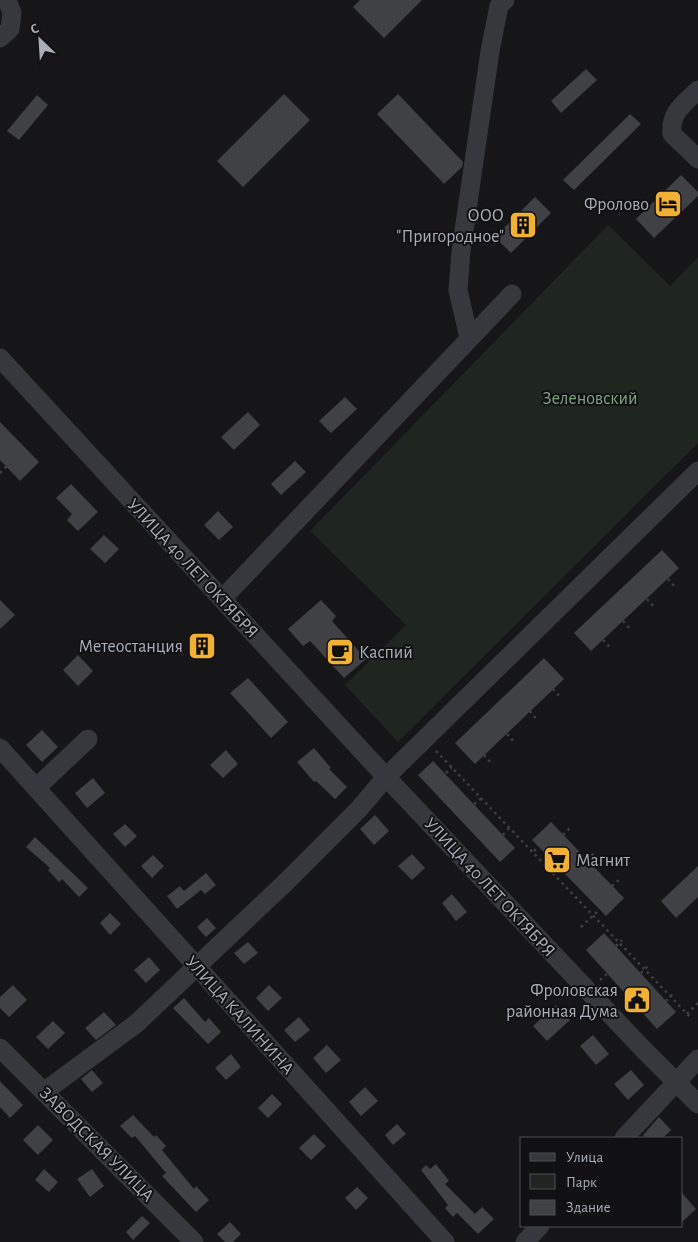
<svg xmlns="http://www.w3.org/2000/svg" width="698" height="1242" font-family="'Alegreya Sans',sans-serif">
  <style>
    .green { fill: #1e261f }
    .building { fill: #404145 }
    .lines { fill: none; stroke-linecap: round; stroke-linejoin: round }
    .path { stroke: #3d3f44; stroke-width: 2.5; stroke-dasharray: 2.5 4; stroke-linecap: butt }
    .minor { stroke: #37383d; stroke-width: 19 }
    .labels { text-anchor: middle; stroke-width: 4; stroke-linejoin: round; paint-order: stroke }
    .poi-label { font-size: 18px; fill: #a8adb8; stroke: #111113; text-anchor: end }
    .park-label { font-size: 18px; fill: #7fa381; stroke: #111113 }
    .street-label { font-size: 18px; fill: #a8adb8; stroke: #111113 }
  </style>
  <rect width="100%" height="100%" fill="#161618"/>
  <!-- green -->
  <path class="green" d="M608 225 670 286 698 257V443L398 742 345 685 406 625 310 531Z"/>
  <!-- building -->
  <path class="building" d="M360 0H422L384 38 353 7Z
    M586 69 597 80 561 113 551 101Z
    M284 94 310 120 243 187 217 161Z
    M398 94 463 162 462 167 444 184 377 114Z
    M37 95 48 105 19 140 7 131Z
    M630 114 641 124 574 190 563 180Z
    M681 175 698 192V196L654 238 636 219Z
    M535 197 551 213 511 253 495 237Z
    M345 397 357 409 331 433 319 421Z
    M248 412 260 425 234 450 221 437Z
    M0 422 39 462 20 481 0 460Z
    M295 461 306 472 281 495 271 484Z
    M71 484 98 512 78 531 67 520 72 514 56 498Z
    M218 511 233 527 219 540 204 525Z
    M104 535 119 549 105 563 90 549Z
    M662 550 679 568 591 651 574 633Z
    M0 600 15 615 0 629Z
    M321 600 336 616 332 621 366 659 344 678 310 641 303 646 288 629Z
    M201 634 213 648 203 657 191 643Z
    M78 655 93 671 78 686 63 670Z
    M544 658 564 679 475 764 455 743Z
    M248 678 288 722 271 738 230 693Z
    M42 730 58 747 42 762 26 745Z
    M314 748 331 768 329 769 347 787 335 799 316 781 314 782 297 762Z
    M226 750 238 764 223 778 210 765Z
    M433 761 515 848 500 862 418 775Z
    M93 778 105 793 87 808 75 793Z
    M375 815 389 831 374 845 360 829Z
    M551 822 624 898 606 916 532 840Z
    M125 824 137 836 125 847 113 834Z
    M35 837 88 888 79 897 62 879 59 882 48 870 50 868 26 847Z
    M412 854 425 868 412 880 398 866Z
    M153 855 164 866 152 878 141 866Z
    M698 866V897L676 918 661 901Z
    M206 873 216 885 205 894 201 890 177 909 167 896 180 886 184 891Z
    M452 894 467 912 456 921 442 903Z
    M110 913 121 924 110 935 100 923Z
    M207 918 216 928 206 937 197 927Z
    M604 933 676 1012 657 1029 586 950Z
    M248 942 258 953 244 964 234 953Z
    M149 957 160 970 146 983 134 970Z
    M13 985 27 1000 9 1017 0 1008V997Z
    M269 985 282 998 268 1011 256 998Z
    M184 998 205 1022 209 1018 221 1032 208 1044 173 1008Z
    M556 1005 570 1020 547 1041 533 1026Z
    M104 1012 116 1025 96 1040 85 1028Z
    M299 1017 310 1030 295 1042 284 1030Z
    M53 1021 65 1033 48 1049 36 1037Z
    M593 1035 609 1054 596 1065 580 1046Z
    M327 1045 341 1060 326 1073 313 1058Z
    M231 1054 241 1067 226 1080 215 1068Z
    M92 1070 103 1083 92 1092 81 1079Z
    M631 1070 644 1085 628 1100 614 1084Z
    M0 1081 23 1105 10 1118 0 1107Z
    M365 1087 378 1101 361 1116 349 1102Z
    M272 1094 282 1104 268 1118 258 1108Z
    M133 1115 154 1137 156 1135 166 1146 162 1150 194 1189 196 1186 209 1200 196 1212 162 1176 166 1173 135 1136 132 1138 120 1126Z
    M659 1117 671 1130 663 1138H646L643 1135Z
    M397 1124 406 1134 393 1145 385 1135Z
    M38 1125 53 1140 38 1155 23 1140Z
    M314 1134 326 1146 311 1160 299 1148Z
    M436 1164 449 1181 445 1184 475 1214 482 1207 494 1219 478 1234 457 1213 453 1217 445 1208 448 1205 421 1170 426 1165 430 1169Z
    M44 1169 58 1182 49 1192 35 1180Z
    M92 1169 104 1186 90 1197 77 1179Z
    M357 1187 368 1198 356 1210 345 1198Z
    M682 1193 696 1209 682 1222Z
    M142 1216 150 1223 133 1240 126 1232Z
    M230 1222 241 1234 233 1242H225L217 1234Z"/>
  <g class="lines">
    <!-- path -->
    <path class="path" d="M0 473 7 466
      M668 579 675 587
      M647 599 654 607
      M623 621 631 630
      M603 640 611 649
      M553 689 560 697
      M530 711 537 720
      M507 734 514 742
      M436 751 692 1019
      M484 755 491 763
      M446 773 452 767
      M474 804 482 798
      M503 835 510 827
      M563 835 570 828
      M534 851 539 846
      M587 860 594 853
      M549 867 554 862
      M612 886 620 879
      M581 927 600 909
      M616 946 622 940
      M641 973 648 966
      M600 980 607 974
      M666 1001 673 994
      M629 1006 633 1002
      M687 1014 698 1003"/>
    <!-- minor -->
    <path class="minor" d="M0 38 10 29 12 13 7 0
      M698 90C683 105 670 112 672 134L698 159
      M469 338 458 290 461 251 490 51 499 6 505 0
      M0 358 386 777 642 1048 698 1104
      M222 599 512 294
      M0 748 445 1242
      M37 787 88 739
      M0 1048 194 1242
      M45 1091 137 1023 287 881 359 809 386 777 698 471
      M624 1138 698 1059
      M525 1242 540 1226"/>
  </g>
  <!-- icons -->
  <defs>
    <g id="hotel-square" transform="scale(1.4375)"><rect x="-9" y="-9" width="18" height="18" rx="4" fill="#f2b134" stroke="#111113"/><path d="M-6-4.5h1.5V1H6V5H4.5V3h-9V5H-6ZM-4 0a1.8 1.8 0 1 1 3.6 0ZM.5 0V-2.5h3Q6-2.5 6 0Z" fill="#111"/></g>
    <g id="building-square" transform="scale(1.4375)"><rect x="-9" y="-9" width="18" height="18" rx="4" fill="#f2b134" stroke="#111113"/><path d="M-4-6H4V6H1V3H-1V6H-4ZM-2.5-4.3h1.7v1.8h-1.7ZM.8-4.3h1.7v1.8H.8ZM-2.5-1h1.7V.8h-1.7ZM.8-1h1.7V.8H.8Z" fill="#111"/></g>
    <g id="cafe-square" transform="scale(1.4375)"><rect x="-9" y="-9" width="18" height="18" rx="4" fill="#f2b134" stroke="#111113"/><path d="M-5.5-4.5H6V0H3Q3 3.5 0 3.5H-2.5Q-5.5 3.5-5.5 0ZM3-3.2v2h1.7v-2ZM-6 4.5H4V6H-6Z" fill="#111"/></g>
    <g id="supermarket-square" transform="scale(1.4375)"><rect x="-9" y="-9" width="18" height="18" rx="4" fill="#f2b134" stroke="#111113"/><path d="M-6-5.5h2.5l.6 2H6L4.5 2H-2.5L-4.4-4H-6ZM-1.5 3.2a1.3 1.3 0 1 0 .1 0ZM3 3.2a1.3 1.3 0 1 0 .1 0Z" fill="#111"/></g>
    <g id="civic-square" transform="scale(1.4375)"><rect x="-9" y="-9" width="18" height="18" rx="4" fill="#f2b134" stroke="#111113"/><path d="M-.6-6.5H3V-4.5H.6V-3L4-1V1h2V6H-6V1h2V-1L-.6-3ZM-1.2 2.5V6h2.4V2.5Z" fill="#111"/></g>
  </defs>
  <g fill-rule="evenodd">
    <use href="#hotel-square" x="668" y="204"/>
    <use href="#building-square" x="523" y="225"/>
    <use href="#building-square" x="202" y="646"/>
    <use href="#cafe-square" x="340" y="652"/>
    <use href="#supermarket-square" x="557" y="860"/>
    <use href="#civic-square" x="637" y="1000"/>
  </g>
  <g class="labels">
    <!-- poi labels -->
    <g class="poi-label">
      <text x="649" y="210">Фролово</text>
      <text x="504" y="221">ООО<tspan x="504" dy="21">"Пригородное"</tspan></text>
      <text x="183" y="652">Метеостанция</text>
      <text x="359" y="658" text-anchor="start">Каспий</text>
      <text x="576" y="866" text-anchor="start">Магнит</text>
      <text x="618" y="996">Фроловская<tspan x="618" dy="21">районная Дума</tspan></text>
    </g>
    <!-- park labels -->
    <g class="park-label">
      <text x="590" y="404">Зеленовский</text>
    </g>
    <!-- street labels -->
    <g class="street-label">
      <text transform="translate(193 568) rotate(47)" y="6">УЛИЦА 40 ЛЕТ ОКТЯБРЯ</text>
      <text transform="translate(490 887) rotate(47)" y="6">УЛИЦА 40 ЛЕТ ОКТЯБРЯ</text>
      <text transform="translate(240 1015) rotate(48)" y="6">УЛИЦА КАЛИНИНА</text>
      <text transform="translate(97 1144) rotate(45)" y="6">ЗАВОДСКАЯ УЛИЦА</text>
    </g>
  </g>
  <!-- legend -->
  <rect x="520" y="1137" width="162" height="90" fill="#111113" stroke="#4d4f55"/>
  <rect x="530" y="1153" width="25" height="8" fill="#37383d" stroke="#4d4f55"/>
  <text x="566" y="1162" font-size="15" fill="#a8adb8">Улица</text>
  <rect x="530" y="1174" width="25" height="15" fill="#1e261f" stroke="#4d4f55"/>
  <text x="566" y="1187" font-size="15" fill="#a8adb8">Парк</text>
  <rect x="530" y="1200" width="25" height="15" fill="#404145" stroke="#4d4f55"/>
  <text x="566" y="1212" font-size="15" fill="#a8adb8">Здание</text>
  <!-- north arrow -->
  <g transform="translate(40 40) rotate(335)" stroke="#111113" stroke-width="4" paint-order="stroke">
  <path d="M0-4L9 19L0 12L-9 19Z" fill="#a8adb8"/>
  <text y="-8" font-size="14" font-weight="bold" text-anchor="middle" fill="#a8adb8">С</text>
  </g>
</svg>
